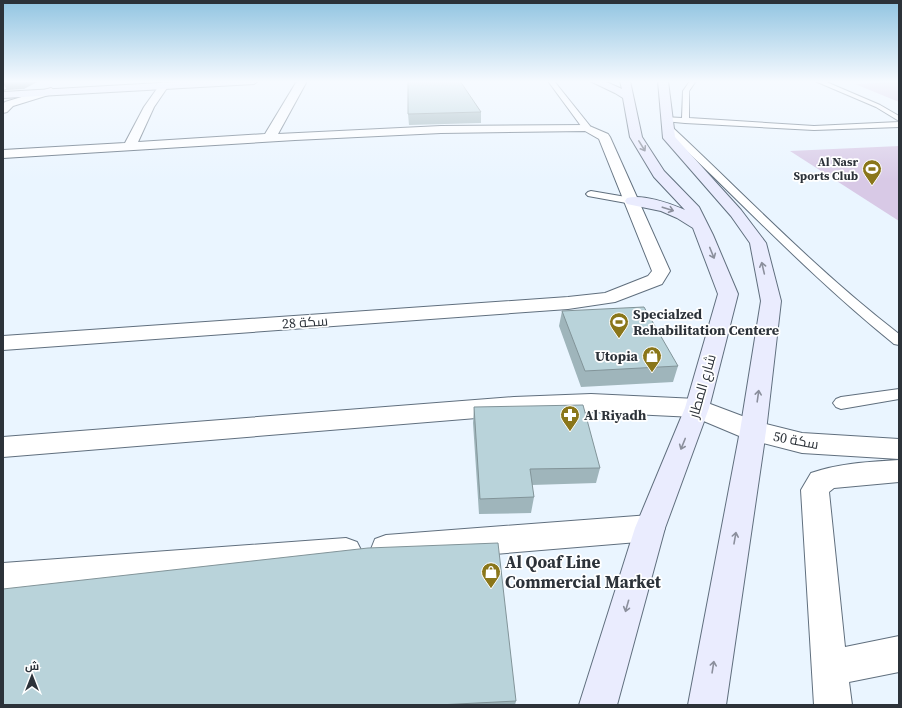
<svg xmlns="http://www.w3.org/2000/svg" width="902" height="708" font-family="'Source Serif 4',Cairo,serif">
  <style>
    .green { fill: #d8c9e6 }
    .lines { fill: none; stroke-linecap: round; stroke-linejoin: round }
    .lane-casing { stroke: #606f7e; stroke-width: 2 }
    .street-casing { stroke: #606f7e; stroke-width: 2 }
    .secondary-casing { stroke: #606f7e; stroke-width: 2 }
    .lane { fill: #fff; fill-rule: evenodd }
    .street { fill: #fff; fill-rule: evenodd }
    .secondary { fill: #eaecfe; fill-rule: evenodd }
    .wall { fill: #9fb5bb }
    .shaded-wall { fill: #829499 }
    .building { fill: #b9d3da; stroke: #829499 }
    .oneway { stroke: #8b8f9c }
    .labels { text-anchor: middle; stroke-width: 3.5; stroke-linejoin: round; paint-order: stroke }
    .far-poi-label { font-size: 12px; font-weight: bold; fill: #2c3239; stroke: #fff; text-anchor: end }
    .poi-label { font-size: 14px; font-weight: bold; fill: #2c3239; stroke: #fff; text-anchor: start }
    .street-label { font-size: 14px; fill: #2c3239; stroke: #fff }
    .near-poi-label { font-size: 17px; font-weight: bold; fill: #2c3239; stroke: #fff; text-anchor: start }
  </style>
  <rect width="100%" height="100%" fill="#eaf5ff"/>
  <!-- green -->
  <path class="green" d="M899 82V102L855 84Z
    M899 146V221L790 151Z"/>
  <g class="lines">
    <!-- lane casing -->
    <g class="lane-casing">
      <path id="lane" d="M548 81H554L590 126V130H584Z
        M690 81H696L689 91V118L814 126 899 122V127L814 130 685 123 664 121V117L682 118 683 91Z
        M815 81H824L880 105 899 116V121L876 107Z
        M665 126H671C746 196 817 271 899 334V345L894 344C812 278 741 202 665 130Z
        M591 191 632 198 637 201 632 204 588 196 586 194 588 192Z
        M899 389V399L841 409 836 407 833 403 836 399 841 397Z"/>
    </g>
    <!-- street casing -->
    <g class="street-casing">
      <path id="street" d="M12 81H28L3 90V84Z
        M297 81H307L278 134 441 126 587 125 608 134 610 137 670 271 662 284 615 302 568 309 3 350V336L568 297 605 293 648 276 652 271 599 139 585 131 441 133 295 140 3 158V150L125 143 144 107 161 83 164 82 169 85 154 107 138 142 265 134Z
        M51 88 56 91 55 93 13 106 7 112 3 113V104L5 102Z
        M591 394 697 399 758 422 802 433 899 439V459L802 453 744 438 694 417 591 412 514 415 3 457V437L514 397Z
        M899 460V482L834 488 829 492 845 647 899 636V672L849 682 852 705H814L801 490 811 473C840 463 869 462 899 460Z
        M650 515 661 519 665 528 661 537 650 541 386 563 375 559 371 549 375 539 386 535Z
        M346 538 357 542 362 552 357 562 346 566 3 595V563Z"/>
    </g>
    <!-- secondary casing -->
    <g class="secondary-casing">
      <path id="secondary" d="M195 81H258L254 84 3 98V92Z
        M590 81H604L622 89 620 81H630L642 137 664 171 699 207 713 235 738 294 709 408 665 528 617 705H579L635 528 685 408 718 294 693 228 677 218 661 211 627 204 625 201 627 198C642 194 670 203 685 210L654 177 630 137 623 98 615 93Z
        M658 81H668L675 137 741 210 766 243 781 301 766 431 726 705H688L740 431 761 301 750 243 731 216 663 138Z"/>
    </g>
    <!-- lane -->
    <use href="#lane" class="lane"/>
    <!-- street -->
    <use href="#street" class="street"/>
    <!-- secondary -->
    <use href="#secondary" class="secondary"/>
  </g>
  <!-- wall -->
  <path class="wall" d="M481 112V123L409 125 408 114Z
    M562 311 678 366 673 382 581 387 559 326Z
    M474 407 600 468 596 483 532 485 534 497 531 513 479 514 473 423Z
    M516 701 515 705H3Z"/>
  <!-- shaded-wall -->
  <path class="shaded-wall" d="M23 81H39L24 89 7 90 3 83Z"/>
  <!-- building -->
  <path class="building" d="M9 81H23L21 82 3 83Z
    M408 81H460L481 112 408 114Z
    M644 307 678 366 585 371 562 311Z
    M583 405 600 468 530 469 534 497 480 499 474 407Z
    M498 543 516 701 438 705H3V589L368 548Z"/>
  <!-- one-way arrows -->
  <defs><path id="oneway-shaft" d="M-6 0H5M1.5-3L5.5 0L1.5 3" fill="none" stroke-width="1.6" stroke-linecap="round" stroke-linejoin="round"/></defs>
  <g class="oneway">
    <use href="#oneway-shaft" transform="translate(642 146) rotate(58)"/>
    <use href="#oneway-shaft" transform="translate(668 209) rotate(18)"/>
    <use href="#oneway-shaft" transform="translate(712 253) rotate(68)"/>
    <use href="#oneway-shaft" transform="translate(763 268) rotate(-103)"/>
    <use href="#oneway-shaft" transform="translate(758 396) rotate(-82)"/>
    <use href="#oneway-shaft" transform="translate(683 444) rotate(112)"/>
    <use href="#oneway-shaft" transform="translate(735 538) rotate(-80)"/>
    <use href="#oneway-shaft" transform="translate(627 606) rotate(106)"/>
    <use href="#oneway-shaft" transform="translate(713 667) rotate(-81)"/>
  </g>
  <!-- sky -->
  <linearGradient id="sky" x2="0" y2="1"><stop stop-color="#91c4e1"/><stop offset="0.45" stop-color="#f6faff"/><stop offset="1" stop-color="#f6faff" stop-opacity="0"/></linearGradient>
  <rect width="902" height="181" fill="url(#sky)"/>
  <!-- icons -->
  <defs>
    <g id="stadium-pin" transform="scale(1)"><path d="M0 17L-7.5 6A9.5 9.5 0 1 1 7.5 6Z" fill="#8a761a" stroke="#fff"/><path d="M0-5a6.5 5 0 1 0 0 10a6.5 5 0 1 0 0-10ZM-3.5-1.8h7v3.6h-7Z" fill="#fff"/></g>
    <g id="shop-pin" transform="scale(1)"><path d="M0 17L-7.5 6A9.5 9.5 0 1 1 7.5 6Z" fill="#8a761a" stroke="#fff"/><path d="M-5-2.5h2.3a2.7 3.5 0 0 1 5.4 0H5L5.5 6h-11ZM-1.5-2.5h3a1.5 2.3 0 0 0-3 0Z" fill="#fff"/></g>
    <g id="pharmacy-pin" transform="scale(1)"><path d="M0 17L-7.5 6A9.5 9.5 0 1 1 7.5 6Z" fill="#8a761a" stroke="#fff"/><path d="M-2-6h4v4h4v4h-4v4h-4v-4h-4v-4h4Z" fill="#fff"/></g>
  </defs>
  <g fill-rule="evenodd">
    <use href="#stadium-pin" x="872" y="169"/>
    <use href="#stadium-pin" x="619" y="322"/>
    <use href="#shop-pin" x="652" y="356"/>
    <use href="#pharmacy-pin" x="570" y="415"/>
    <use href="#shop-pin" x="491" y="572"/>
  </g>
  <g class="labels">
    <!-- far-poi labels -->
    <g class="far-poi-label">
      <text x="858" y="166">Al Nasr<tspan x="858" dy="14">Sports Club</tspan></text>
    </g>
    <!-- poi labels -->
    <g class="poi-label">
      <text x="633" y="319">Specialzed<tspan x="633" dy="16">Rehabilitation Centere</tspan></text>
      <text x="638" y="361" text-anchor="end">Utopia</text>
      <text x="584" y="420">Al Riyadh</text>
    </g>
    <!-- street labels -->
    <g class="street-label">
      <text transform="translate(305 322) rotate(-4)" y="5">سكة 28</text>
      <text transform="translate(702 386) rotate(-74)" y="5">شارع المطار</text>
      <text transform="translate(796 440) rotate(11)" y="5">سكة 50</text>
    </g>
    <!-- near-poi labels -->
    <g class="near-poi-label">
      <text x="505" y="568">Al Qoaf Line<tspan x="505" dy="20">Commercial Market</tspan></text>
    </g>
  </g>
  <!-- border -->
  <rect width="902" height="708" fill="none" stroke="#2c3239" stroke-width="8"/>
  <!-- north arrow -->
  <g transform="translate(32 676)" stroke="#ffffff" stroke-width="3" paint-order="stroke">
  <path d="M0-3L7 15L0 10L-7 15Z" fill="#2c3239"/>
  <text y="-6" font-size="11" font-weight="bold" text-anchor="middle" fill="#2c3239">ش</text>
  </g>
</svg>
